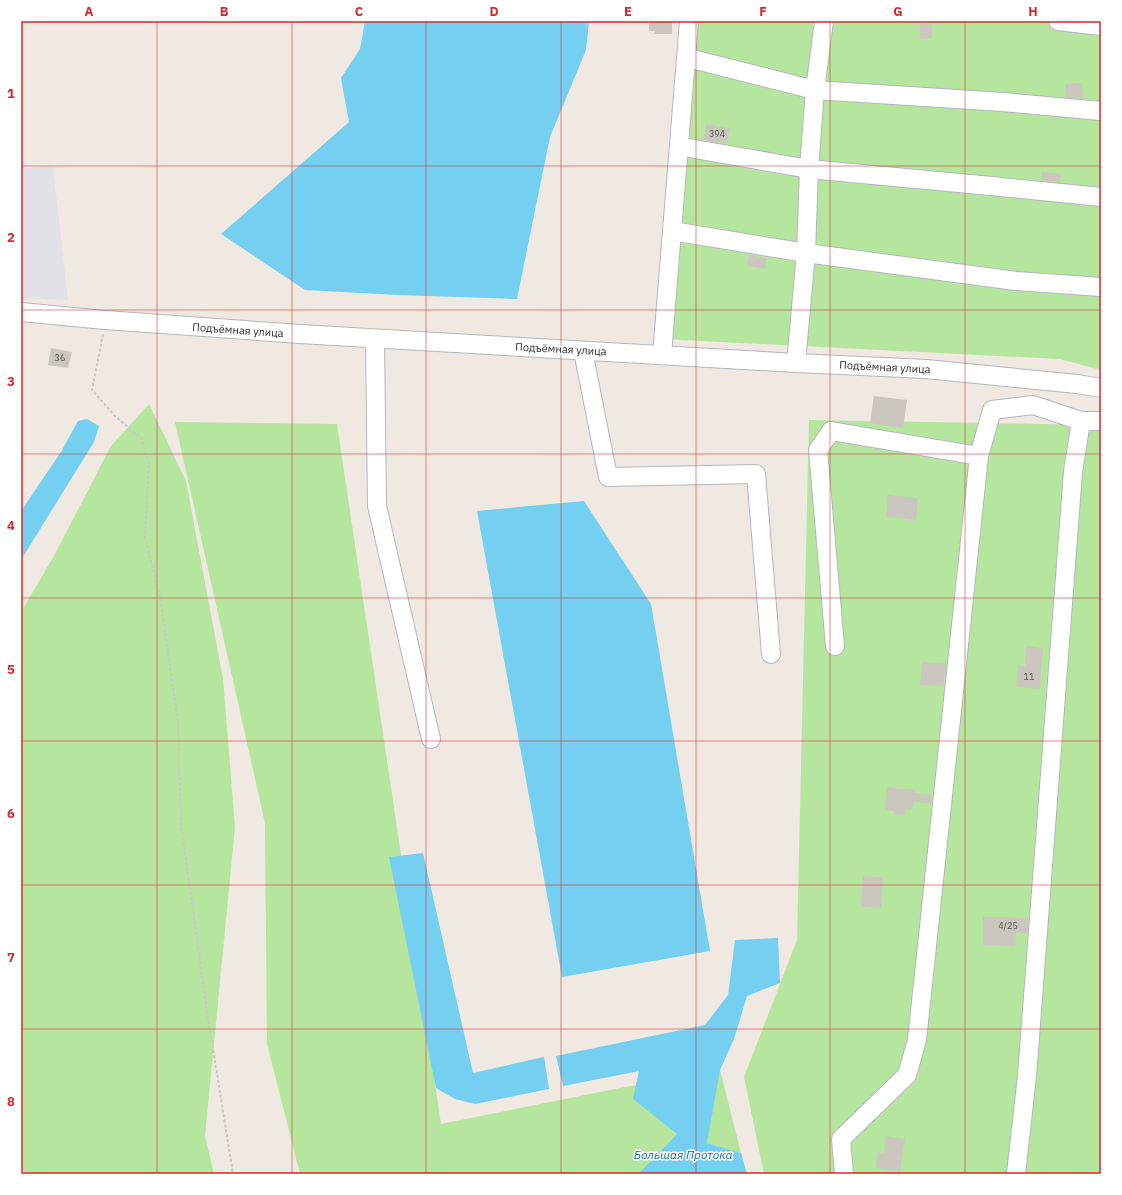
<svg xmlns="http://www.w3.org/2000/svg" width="1122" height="1195" font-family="'IBM Plex Sans',sans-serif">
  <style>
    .industrial { fill: #e3e1e8 }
    .green { fill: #b6e59e }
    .water { fill: #75cff0 }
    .building { fill: #cbc7bf }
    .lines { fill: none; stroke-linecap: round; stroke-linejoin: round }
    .minor-casing { stroke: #b4b7c1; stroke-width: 20 }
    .path { stroke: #c9c9c9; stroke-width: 2; stroke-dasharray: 3 2; stroke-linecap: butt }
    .minor { stroke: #fff; stroke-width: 18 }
    .grid { fill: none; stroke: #d62828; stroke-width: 1; stroke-opacity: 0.55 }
    .labels { text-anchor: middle; stroke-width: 3; stroke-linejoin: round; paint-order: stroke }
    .number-label { font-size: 9px; fill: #555452 }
    .street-label { font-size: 11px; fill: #2e2e2e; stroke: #fff }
    .water-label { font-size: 12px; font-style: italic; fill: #0d6fa3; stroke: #fff }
    .neatline { fill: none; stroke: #d62828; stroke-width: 1.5 }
    .grid-label { font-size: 13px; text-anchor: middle; font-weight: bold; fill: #d62828 }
  </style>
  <rect width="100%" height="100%" fill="#efe9e1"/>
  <!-- industrial -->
  <path class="industrial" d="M53 167 68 300 21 298V168Z"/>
  <!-- green -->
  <path class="green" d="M686 21H1101V370L1060 359 662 339Z
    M149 404 186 481 223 679 235 827 205 1136 214 1174H21V612L55 554 111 446Z
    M809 420 1101 425V1174H764L744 1077 797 940Z
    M175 422 337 424 441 1124 625 1087 667 1081 720 1070 741 1153 677 1134 638 1174H300L267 1044 265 823Z"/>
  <!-- water -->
  <path class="water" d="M365 21H589L586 50 550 137 517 299 398 295 305 290 221 234 349 122 341 78 360 49Z
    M87 419 99 426 94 442 21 560V511L61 452 78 421Z
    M584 501 651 604 710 951 562 977 477 511Z
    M423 853 473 1073 544 1057 549 1089 475 1104 455 1099 436 1088 389 857Z
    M778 938 780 983 747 996 734 1039 720 1070 707 1143 741 1153 747 1174H638L677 1134 633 1099 639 1071 563 1086 556 1056 705 1025 728 995 735 940Z"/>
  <!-- building -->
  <path class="building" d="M649 21H672V34H654L655 31H649Z
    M920 24H932V38L920 39Z
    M1082 83 1083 99 1066 97 1065 84Z
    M706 124 730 128 727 143 703 140Z
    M1042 172 1061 174 1060 182 1041 180Z
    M749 255 767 258 765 269 747 266Z
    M51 348 72 352 68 368 48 365Z
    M874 396 907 400 903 428 870 423Z
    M888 495 918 498 916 520 886 517Z
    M1026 646 1043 648 1040 689 1016 687 1018 665 1025 666Z
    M922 662 946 664 944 686 920 685Z
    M887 787 913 790V793L932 795V803L913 802 912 810 905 809 904 816 893 815 894 811 885 810Z
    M863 876 883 877 881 908 861 907Z
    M983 917 1028 918 1027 933H1016L1015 946 983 945Z
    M886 1136 905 1139 900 1172 876 1168 878 1152 884 1153Z"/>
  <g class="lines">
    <!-- minor casing -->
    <g class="minor-casing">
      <path id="minor" d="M1058 21 1101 26
        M692 59 815 90 1003 102 1101 111
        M689 148 809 169 991 186 1101 197
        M678 232 806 253 1016 281 1101 287
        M21 312 105 320 300 334 796 363 926 369 1077 384 1101 388
        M375 339 377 506 431 739
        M583 351 608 477 756 474 771 654
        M662 355 689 21
        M796 363 806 253 809 169 815 90 824 21
        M835 646 818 450 831 431 979 456
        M844 1174 841 1139 907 1075 917 1040 979 456 992 410 1033 405 1081 421H1101
        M1016 1174 1027 1076 1073 472 1081 421"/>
    </g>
    <!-- path -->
    <path class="path" d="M103 334 92 390 115 416 141 438 149 462 145 537 160 597 178 722 181 825 207 1011 233 1174"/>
    <!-- minor -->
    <use href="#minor" class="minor"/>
  </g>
  <!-- grid -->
  <path class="grid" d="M157 21V1174M292 21V1174M426 21V1174M561 21V1174M696 21V1174M830 21V1174M965 21V1174M21 166H1101M21 310H1101M21 454H1101M21 598H1101M21 741H1101M21 885H1101M21 1029H1101"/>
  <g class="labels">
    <!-- number labels -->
    <g class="number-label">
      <text x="717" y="137">394</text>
      <text x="60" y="361">36</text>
      <text x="1029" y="680">11</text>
      <text x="1008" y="929">4/25</text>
    </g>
    <!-- street labels -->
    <g class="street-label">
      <text transform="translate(238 330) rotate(4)" y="4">Подъёмная улица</text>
      <text transform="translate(561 349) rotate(3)" y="4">Подъёмная улица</text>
      <text transform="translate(885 367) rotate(3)" y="4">Подъёмная улица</text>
    </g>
    <!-- water labels -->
    <g class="water-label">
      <text x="683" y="1159">Большая Протока</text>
    </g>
  </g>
  <!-- border -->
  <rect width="1122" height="1195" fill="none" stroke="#ffffff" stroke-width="44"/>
  <rect x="22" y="22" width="1078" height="1151" class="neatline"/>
  <g class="grid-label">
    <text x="89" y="16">A</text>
    <text x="224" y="16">B</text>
    <text x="359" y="16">C</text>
    <text x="494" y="16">D</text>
    <text x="628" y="16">E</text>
    <text x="763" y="16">F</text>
    <text x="898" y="16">G</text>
    <text x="1033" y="16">H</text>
    <text x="11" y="98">1</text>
    <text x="11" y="242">2</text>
    <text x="11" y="386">3</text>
    <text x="11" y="530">4</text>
    <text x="11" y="674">5</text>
    <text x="11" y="818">6</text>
    <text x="11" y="962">7</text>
    <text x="11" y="1106">8</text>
  </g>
</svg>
